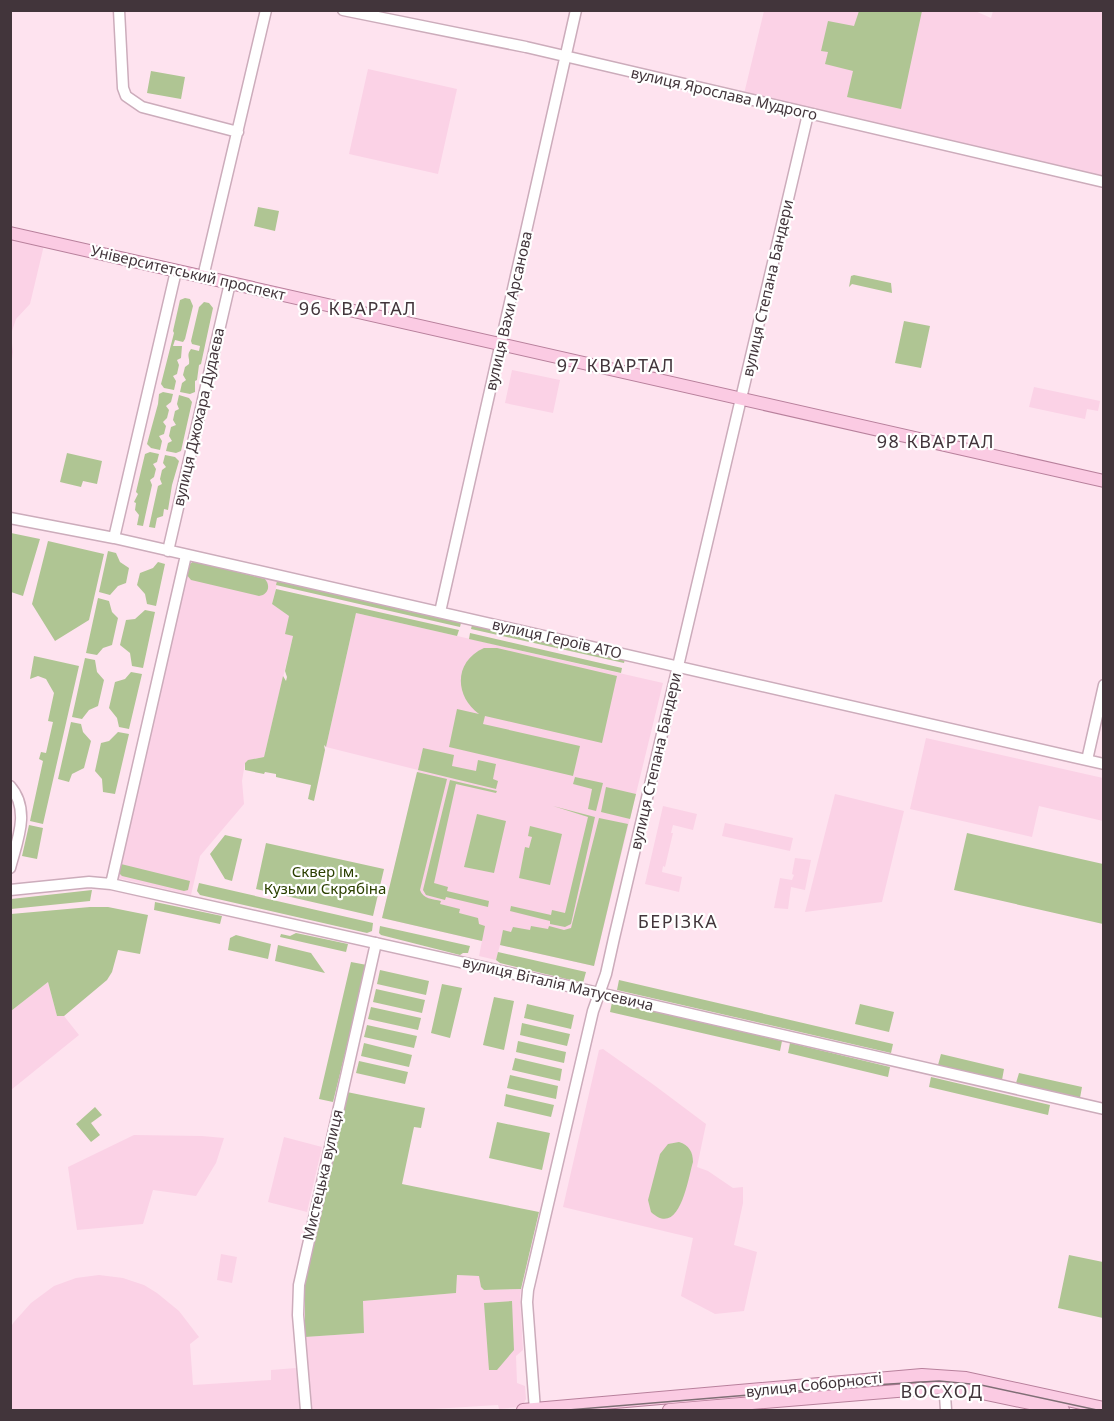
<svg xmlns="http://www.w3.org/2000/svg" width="1114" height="1421" font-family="'Noto Sans',sans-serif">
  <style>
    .built { fill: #fbd2e6 }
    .green { fill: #afc593 }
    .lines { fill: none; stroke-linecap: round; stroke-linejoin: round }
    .minor-casing { stroke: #ccacbb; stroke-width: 13 }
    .major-casing { stroke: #b8809c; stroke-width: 14 }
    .minor { stroke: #fff; stroke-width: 10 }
    .major { stroke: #fbcbe3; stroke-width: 12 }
    .tram { stroke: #7f6e75; stroke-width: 1.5 }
    .labels { text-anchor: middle; stroke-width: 4.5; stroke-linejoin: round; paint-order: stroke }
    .street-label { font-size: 15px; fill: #42353b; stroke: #fff }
    .park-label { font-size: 15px; fill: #2b4000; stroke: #fff }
    .quarter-label { font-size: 18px; letter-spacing: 1.5px; fill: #42353b; stroke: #fff }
  </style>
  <rect width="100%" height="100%" fill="#fee3ef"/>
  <!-- built -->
  <path class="built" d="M973 10 991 18 993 11H1103V182L743 98 764 11Z
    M368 69 457 89 438 174 349 154Z
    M11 233 45 241 30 304 16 319 11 334 13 352 11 367Z
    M512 370 560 380 553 413 505 403Z
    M1034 387 1100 401 1098 411 1087 409 1085 419 1029 407Z
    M186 555 279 576 272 604 289 616 293 636 264 757 254 759 245 763 242 781 244 804 200 856 191 895 113 877Z
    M356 613 663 683 594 966 500 945 496 960 479 956 482 941 382 918 418 770 326 747Z
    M926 738 1103 778V821L1039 806 1032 837 910 809Z
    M835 794 904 811 882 902 805 912Z
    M663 806 697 814 693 830 673 825 671 833H673L665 867 663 866 662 872 682 877 679 892 645 884Z
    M725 823 793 838 790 851 722 836Z
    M795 858 811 860 805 890 791 887 788 909 774 908 780 878 792 880 794 875 792 874Z
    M48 982 57 1016H64L79 1035 11 1090V1011Z
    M603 1049 654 1085 706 1124 697 1167 708 1171 733 1188 743 1187V1203L734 1245 757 1252 744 1311 715 1314 681 1296 693 1238 563 1207 599 1050Z
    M134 1135 202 1136 224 1138 216 1163 196 1196 153 1190 143 1224 77 1230 68 1167Z
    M284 1137 322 1147 307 1212 268 1202Z
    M221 1254 237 1257 232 1283 217 1280Z
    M99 1275 123 1278 144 1285 157 1293 179 1311 199 1337 190 1344 193 1385 271 1380V1370L296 1368 300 1410H11L10 1328 14 1322 31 1303 54 1286 76 1278Z
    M457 1275 480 1276 481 1287 484 1290 521 1289 520 1299 523 1350 516 1356 517 1383 525 1386 526 1399 524 1403 519 1407 499 1409 498 1405 416 1410H311L305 1337 364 1333 363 1301 456 1293Z"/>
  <!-- green -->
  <path class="green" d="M859 11H922L901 109 847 97 853 71 825 64 828 52 821 51 828 21 854 26Z
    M151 71 185 77 181 99 147 93Z
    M258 207 279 211 275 231 254 226Z
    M854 275 891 283 892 293 852 284 849 287 851 276Z
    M185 298 190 299 193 306 185 339 183 342 175 340 173 346H182L181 358 177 360 179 365 177 374 173 376 176 381 174 390 164 388 161 384 174 333 173 331 180 300Z
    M204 302 209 303 213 308 201 364 199 365 197 380 195 381V392L190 394 180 392 182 383 186 380 183 375 185 367 189 364C190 357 186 356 191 349L199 351 200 346 192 344 191 341 199 307Z
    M904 321 930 326 921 368 895 363Z
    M163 392 173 394 171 402 166 406 169 410 167 418 163 422 166 426 164 434 159 436 162 441 160 450 151 448 147 444 158 404 159 394Z
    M179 395 189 398 192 402 181 451 176 453 166 451 168 443 172 441 169 436 171 427 176 425 173 420 175 411 179 409 177 404Z
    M150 452 159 454 157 462 153 464 156 469 154 477 150 480 152 485 143 526 137 525 139 515 135 510 136 503 134 502 138 494 136 492 145 454Z
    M67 453 102 461 97 484 83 481 81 487 60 482Z
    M165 455 175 457 179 461 172 485 168 510 164 509 163 516 157 518 155 528 149 527 158 486 162 484 160 479 162 470 166 467 163 463Z
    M11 533 40 539 23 596 11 592Z
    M48 541 104 554 89 620 55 641 32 604Z
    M108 551 116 553 120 562 129 568 126 583 118 586 110 595 99 592Z
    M194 561 265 579C271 586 268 595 259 596L191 580 186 574 187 566Z
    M158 562 165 564 156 606 147 604 145 594 137 585 140 573 153 568Z
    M277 581 461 623 460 627 276 585Z
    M276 589 459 630 457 636 356 613 326 747 324 745 325 750 314 801 308 799 311 785 276 777V774L265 772 264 774 245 770V763L248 760 264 757 283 676 286 681 287 677 285 671 293 636 285 634 289 616 272 604Z
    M98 598 109 601 112 612 118 618 112 645 103 648 97 655 86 653Z
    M145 610 155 612 143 668 132 666 130 653 120 645 126 620 135 619Z
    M472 625 625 659 624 663 471 629Z
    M470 633 622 668 621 673 469 639Z
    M484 648H497L617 676 602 743 485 716 483 724 580 746 573 776 449 747 457 709 479 714C454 696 454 661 484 648Z
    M34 656 79 666 43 824 30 821 43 761 39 759 41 752 46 753 53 722 48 721 54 693 46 679 38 676 30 679Z
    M85 658 95 660 97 672 104 680 98 706 89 710 82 719 72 717Z
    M131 672 142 674 129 729 119 727 117 718 109 708 115 682 125 679Z
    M71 722 81 724 83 732 91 741 84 768 72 774 69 782 58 779Z
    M118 732 129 734 115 794 103 792 102 779 95 771 101 743 109 741Z
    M423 748 454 755 452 766 476 771 478 760 496 764 493 779 498 781 496 789 418 770Z
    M417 772 447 779 420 890C423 899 433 899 441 901L440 904 460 909 459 913 478 918 479 924 485 926 482 941 382 918Z
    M575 777 603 783 596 811 588 809 592 789 573 784Z
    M450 780 497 791 496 793 456 784 434 883 448 887 447 891 489 901 488 907 446 897 445 900 426 895 423 890Z
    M606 787 636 794 630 819 601 812Z
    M553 806 595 817 571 924 565 927 550 924V921L510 911 511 906 551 915 552 910 565 913 588 817Z
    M477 814 506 821 494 873 464 867Z
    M599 818 628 824 594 966 500 945 503 930 511 932 513 927 530 930 531 926 548 929 549 926 564 930 571 928Z
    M29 825 43 828 37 859 22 856Z
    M530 826 562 834 550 885 519 878 525 847 529 848 532 837 528 836Z
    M967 833 1103 864V924L954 890Z
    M225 835 242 839 232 881 225 879 210 854Z
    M266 843 384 869 373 916 256 889Z
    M121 864 190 881 188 890 184 891 122 876 119 873Z
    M199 883 373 923 372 931 367 933 200 895 197 891Z
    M92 890 90 901 11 909V899Z
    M155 902 222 916 220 924 154 910Z
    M90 907H108L148 915 140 954 118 950 112 972 107 980 64 1016H57L48 982 11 1011V914Z
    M380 926 470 946 468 953H463L460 955 381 935 379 933Z
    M296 933 348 944 346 952 280 937 281 934 290 936Z
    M236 935 271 944 268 959 228 950 230 938Z
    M278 945 311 953 325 973 275 961Z
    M498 952 586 972 583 983 500 963 496 960Z
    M351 962 367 965 333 1102 319 1099Z
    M380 970 429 981 426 995 377 984Z
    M619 980 893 1044 891 1053 617 990Z
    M442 984 462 988 450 1038 431 1033Z
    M376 989 425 1000 422 1013 373 1002Z
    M494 997 514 1001 504 1050 483 1045Z
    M612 1002 782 1041 780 1051 610 1012Z
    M527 1004 574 1015 571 1029 524 1018Z
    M860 1004 894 1012 889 1032 855 1024Z
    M371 1007 421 1018 418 1030 368 1019Z
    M522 1023 570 1034 567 1046 520 1035Z
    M367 1025 417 1036 414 1048 364 1037Z
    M518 1041 566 1052 564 1063 516 1052Z
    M364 1043 412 1055 409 1067 361 1056Z
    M790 1043 890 1067 888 1077 788 1053Z
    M941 1054 1004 1069 1002 1080 938 1065Z
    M515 1058 562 1069 560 1081 512 1070Z
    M359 1061 408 1072 405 1084 356 1073Z
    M1019 1073 1082 1087 1080 1098 1016 1083Z
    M510 1075 558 1086 556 1099 507 1088Z
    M931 1077 1050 1105 1048 1115 929 1087Z
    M342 1091 425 1108 421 1128 414 1127 402 1184 539 1212 521 1289 484 1290 481 1287 479 1276 457 1275 456 1293 363 1301 364 1333 305 1337V1281Z
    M506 1094 554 1105 551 1117 504 1106Z
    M95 1107 102 1115 91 1123 100 1135 91 1142 76 1124Z
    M497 1122 550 1133 542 1170 489 1158Z
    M679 1142C689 1145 693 1152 693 1162 688 1178 680 1239 651 1212L648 1200 660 1154 668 1144Z
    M1069 1255 1103 1262V1318L1058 1308Z
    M512 1301 514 1350 497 1370H489L484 1303Z"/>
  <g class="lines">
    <!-- minor casing -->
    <g class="minor-casing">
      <path id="minor" d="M119 10 123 88 126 96 142 107 238 132
        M343 10 526 47 1104 182
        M203 277 266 10
        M10 518 114 538 1104 764
        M114 538 176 271
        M168 551 230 283
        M440 612 576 10
        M1087 760 1104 685
        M10 786C31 810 17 841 10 868
        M111 884 186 555
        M10 890 89 882 111 884 586 990 1104 1109
        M944 1381 946 1410
        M306 1410 298 1315 299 1285 376 943
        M535 1410 527 1302 528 1290 593 1011 606 974 614 938 808 114"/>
    </g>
    <!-- major casing -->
    <g class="major-casing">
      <path id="major" d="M10 233 1104 481
        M523 1410 922 1375 966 1378 1104 1408
        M669 1410 945 1387 972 1391 1063 1410"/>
    </g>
    <!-- minor -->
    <use href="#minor" class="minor"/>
    <!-- major -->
    <use href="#major" class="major"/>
    <!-- tram -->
    <path class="tram" d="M568 1410 857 1386 939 1381 981 1385 1097 1410"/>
  </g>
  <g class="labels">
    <!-- street labels -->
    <g class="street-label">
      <text transform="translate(724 94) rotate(13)" y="5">вулиця Ярослава Мудрого</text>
      <text transform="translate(188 273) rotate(13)" y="5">Університетський проспект</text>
      <text transform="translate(768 288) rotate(-77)" y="5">вулиця Степана Бандери</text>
      <text transform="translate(509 311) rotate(-77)" y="5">вулиця Вахи Арсанова</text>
      <text transform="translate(199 417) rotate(-77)" y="5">вулиця Джохара Дудаєва</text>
      <text transform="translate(557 639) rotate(13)" y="5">вулиця Героїв АТО</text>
      <text transform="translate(656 761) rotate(-77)" y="5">вулиця Степана Бандери</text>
      <text transform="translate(558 984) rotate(13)" y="5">вулиця Віталія Матусевича</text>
      <text transform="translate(323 1175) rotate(-77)" y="5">Мистецька вулиця</text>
      <text transform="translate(814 1385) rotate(-6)" y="5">вулиця Соборності</text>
    </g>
    <!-- park labels -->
    <g class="park-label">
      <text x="325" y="877">Сквер ім.<tspan x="325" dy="17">Кузьми Скрябіна</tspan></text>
    </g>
    <!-- quarter labels -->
    <g class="quarter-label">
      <text x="358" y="315">96 КВАРТАЛ</text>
      <text x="616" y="372">97 КВАРТАЛ</text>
      <text x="936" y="448">98 КВАРТАЛ</text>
      <text x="678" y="928">БЕРІЗКА</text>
      <text x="942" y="1398">ВОСХОД</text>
    </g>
  </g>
  <!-- border -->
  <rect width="1114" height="1421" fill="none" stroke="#42353b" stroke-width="24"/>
</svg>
